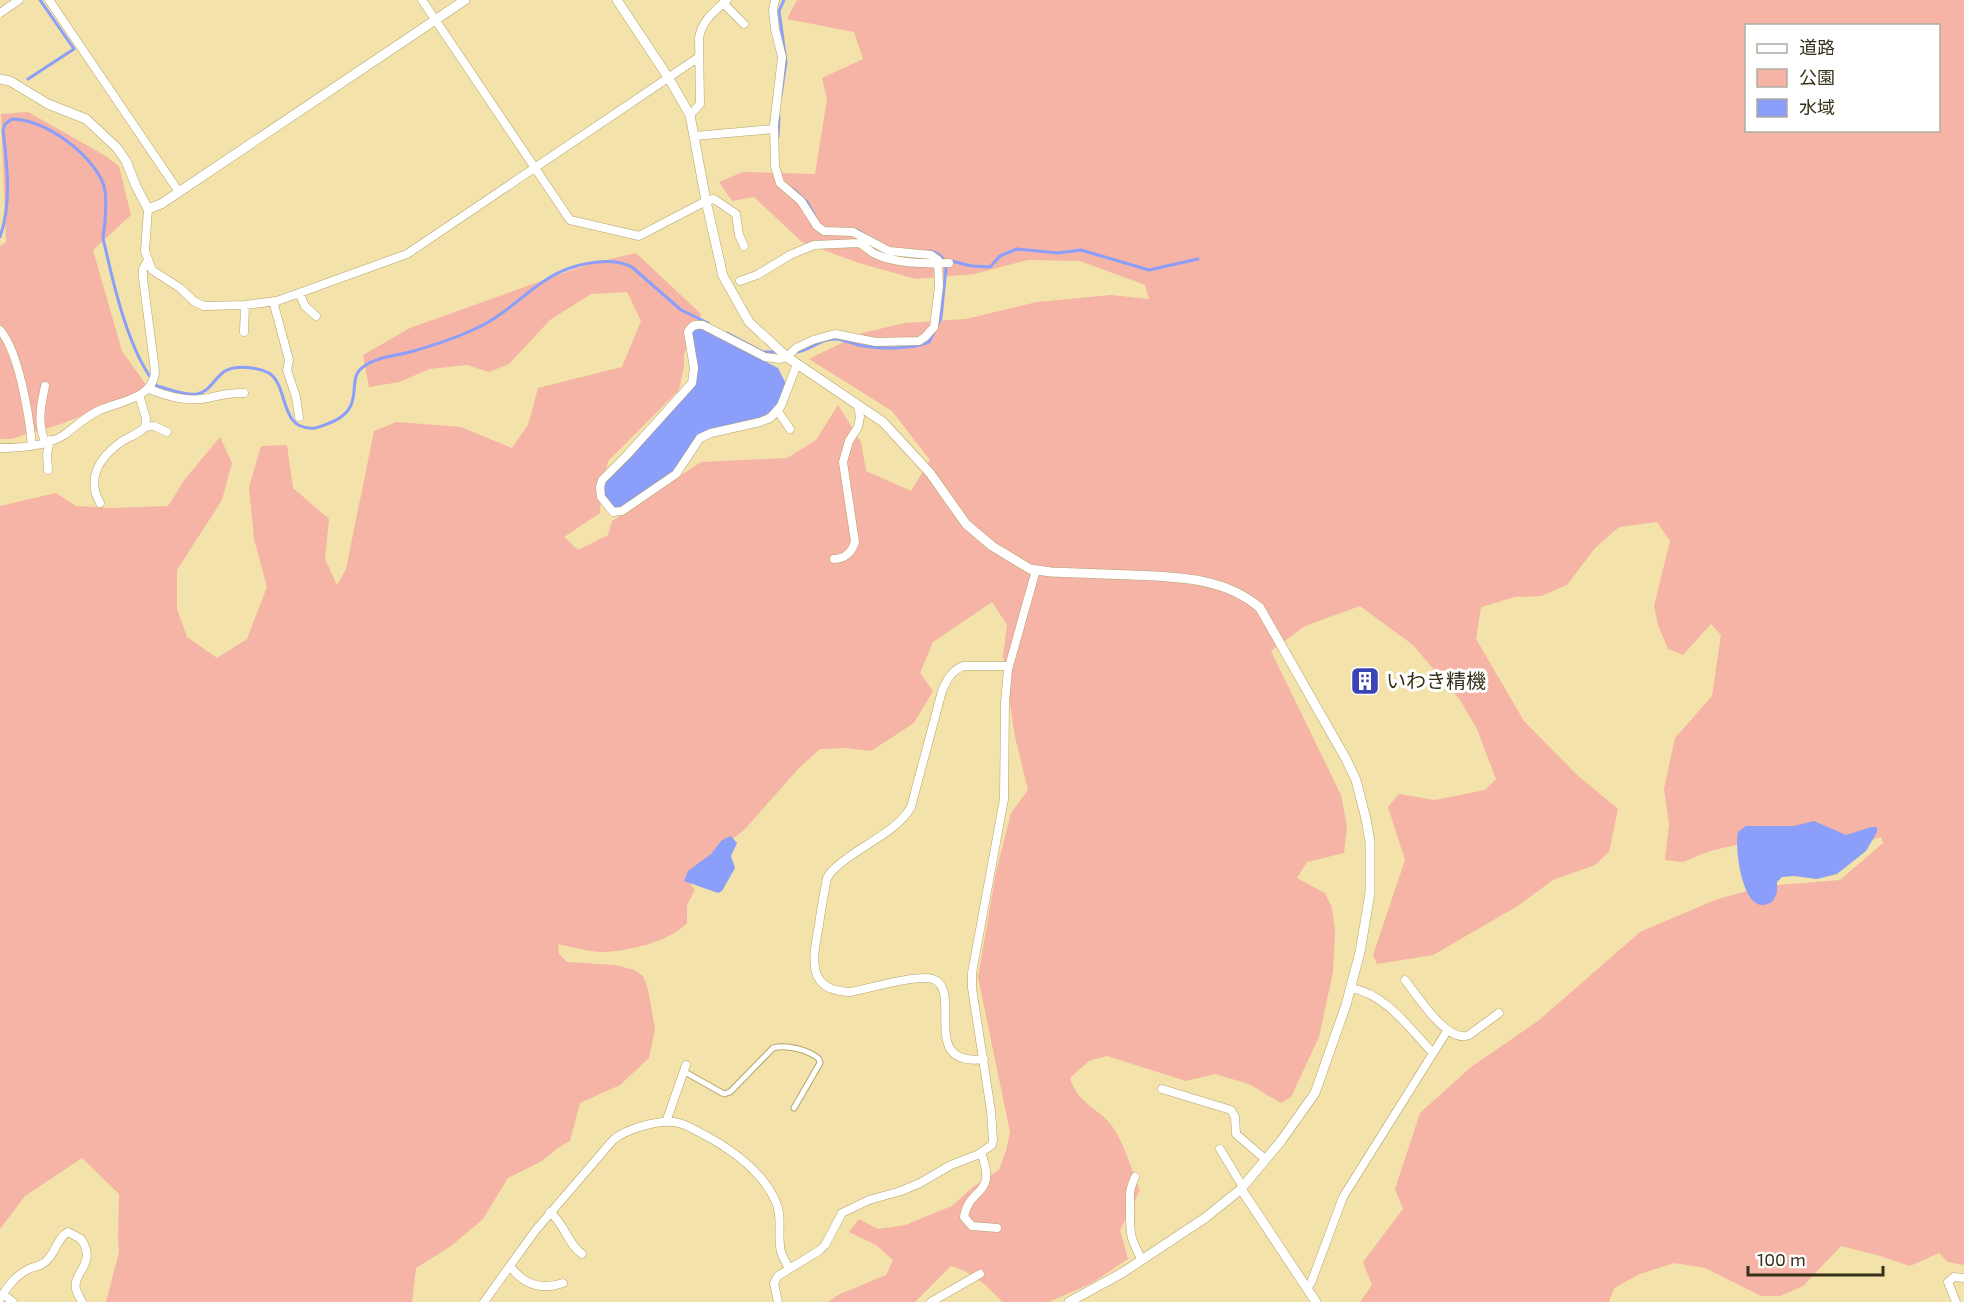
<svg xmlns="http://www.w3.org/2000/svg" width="1964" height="1302" font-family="'Exo 2','Noto Sans JP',sans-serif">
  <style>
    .green { fill: #f5b4a5; fill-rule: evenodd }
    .water { fill: #8b9ef9 }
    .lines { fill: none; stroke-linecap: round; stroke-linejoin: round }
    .stream { stroke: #8b9ef9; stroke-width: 3 }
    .pedestrian-casing { stroke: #b3a46e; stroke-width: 7 }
    .minor-casing { stroke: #b3a46e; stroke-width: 9 }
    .tertiary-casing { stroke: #b3a46e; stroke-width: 10 }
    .pedestrian { stroke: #fff; stroke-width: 5 }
    .minor { stroke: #fff; stroke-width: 8 }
    .tertiary { stroke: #fff; stroke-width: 9 }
    .labels { text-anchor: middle; stroke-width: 6; stroke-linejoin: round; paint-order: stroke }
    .poi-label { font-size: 20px; fill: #37311a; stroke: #fff; text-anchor: start }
  </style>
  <rect width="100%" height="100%" fill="#f3e2aa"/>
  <!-- green -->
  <path class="green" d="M797 0H1964V1265L1948 1262 1939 1253 1910 1266 1877 1255 1841 1246 1803 1286 1780 1296H1761L1705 1268 1674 1263 1640 1274 1614 1288 1609 1302H1360L1372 1285 1363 1262 1403 1209 1395 1189 1420 1113 1471 1067 1538 1021 1640 932 1715 900 1764 886 1840 880 1883 843 1881 837 1862 843 1753 841 1710 851 1683 862 1665 860 1669 824 1664 789 1675 738 1712 696 1721 635 1711 624 1683 655 1668 649 1658 625 1654 606 1670 541 1657 522 1619 527 1595 548 1567 585 1541 596 1515 597 1481 607 1476 639 1524 721 1576 774 1618 809 1609 852 1595 865 1553 880 1516 907 1433 955 1377 964 1373 955 1405 860 1388 807 1399 794 1435 800 1485 790 1496 779 1477 729 1460 700 1413 645 1360 606 1305 626 1271 651 1341 795 1347 827 1344 853 1307 862 1297 878 1325 893 1332 908 1335 930 1333 972 1319 1037 1291 1097 1281 1103 1249 1084 1215 1074 1186 1081 1107 1056 1089 1061 1070 1078C1078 1105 1098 1107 1112 1126 1125 1145 1131 1169 1140 1190L1120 1230 1128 1259 1092 1283 1049 1302H1002C988 1286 972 1272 951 1266L915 1302H828L840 1294 886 1275 893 1260 876 1245 849 1232 859 1219 878 1229 905 1225 952 1206 973 1187 999 1170 1006 1151 1010 1132 978 977 996 872 1011 813 1028 790 1015 737 1003 656 1007 625 992 602 933 642 920 673 933 691 914 723 871 751 845 748 820 749 798 769 744 830 685 876 695 890 687 905V923C669 942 626 952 600 952 586 951 572 947 558 944L559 954 567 962 615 965 634 970 643 976 648 989 655 1029 649 1058 620 1085 580 1103 570 1141 558 1148 542 1161 508 1178 483 1219 451 1246 416 1268 412 1302H106L119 1252 118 1237 119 1194 82 1158 25 1196 0 1229V506L56 493 76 506 112 508 168 506 185 479 220 437 232 463 222 500 177 570V609L187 637 217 658 247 639 267 587 254 539 249 487 261 446 287 445 293 488 329 519 325 559 337 585 346 569 374 431 397 422 461 427 512 448 528 425 538 388 622 367 641 321 627 292 591 294 550 320 509 364 489 372 467 365 429 369 400 382 369 387 363 355 410 328 589 264 636 253 701 314 684 354V366L679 390 608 461 601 497 600 513 564 537 578 550 608 535 612 521 701 462 787 458 816 440 838 405 861 442 866 471 911 491 930 460 892 411 809 359 862 333 905 323 966 319 1037 302 1111 295 1149 299 1145 285 1080 261 1028 260 974 274 916 279 859 263 802 242 754 197 732 201 719 182 743 172 815 174 827 99 822 78 863 59 854 32 787 19ZM1746 26H1938V130H1746Z
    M28 112 104 155 119 166 131 215 93 250 122 351 149 389 61 424 11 439H0V246L6 242 1 114Z"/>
  <!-- water -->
  <path class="water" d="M697 328 702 329 778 368 786 384C780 400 775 411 759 419L698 435 693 441 674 472 621 508 614 509 604 495 605 482 695 384 698 368 692 333Z
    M1814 821 1846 835 1871 827H1877V832L1866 851 1837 874 1817 879 1794 876 1782 877 1777 882V892L1773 901C1743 923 1734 848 1738 832L1746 826H1794Z
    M731 836 737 843 731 856 735 868 722 891 718 893 684 881 688 871 711 854 722 840Z"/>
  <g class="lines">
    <!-- stream -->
    <path class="stream" d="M28 79 74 49 40 0
      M781 95 786 62 779 11 784 0
      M778 137 779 117
      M793 189 807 202 815 216
      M857 230 872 239
      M0 237C12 203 7 165 3 130L5 124 12 119C46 120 89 152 103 183 108 195 105 225 103 238 113 282 128 352 157 386 170 389 184 396 197 394 211 391 214 378 225 371 236 365 258 367 269 373 290 387 278 431 315 428 321 427 327 424 332 422 367 407 345 379 363 367 376 357 395 356 410 352 435 345 460 337 483 325 514 309 537 279 570 268 589 262 614 258 632 267L681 310 708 323
      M951 261 972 266 990 267 1000 256 1017 249 1058 253 1081 250 1149 270 1198 259
      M727 333 763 352H776
      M795 352C809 352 820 338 835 339 843 339 851 343 858 345 877 349 912 350 929 342L941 318 946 268C945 259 940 253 930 251"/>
    <!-- pedestrian casing -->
    <g class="pedestrian-casing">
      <path id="pedestrian" d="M683 1071 724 1094 730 1092 773 1048C786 1044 809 1050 819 1059L820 1063 794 1108"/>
    </g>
    <!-- minor casing -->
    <g class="minor-casing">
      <path id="minor" d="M49 0 179 192
        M422 0 570 220 639 236 706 201 714 199 736 214 739 235 744 246
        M775 0 773 10 775 29 782 57 774 125 775 166 780 183 801 201 817 226 824 231 853 232 889 251 931 255 938 260 939 286 934 327 925 337 919 341 876 342 835 334 813 340 796 348 787 357 780 359 765 357 703 325C695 324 692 325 688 332L694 368 692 383 627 455 602 480 600 487 601 497 613 512 622 511 676 474 700 438 711 433 760 422 770 418 781 406 797 364
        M723 3 744 24
        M0 13 19 0
        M690 115 700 104 699 38C702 20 714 12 727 0
        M695 136 774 129
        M148 209 145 251 152 270 180 288 195 302 204 306 245 305 277 301 407 254 699 57
        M740 281 757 275 790 255 814 245 859 243C865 246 869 251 875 254 896 264 925 264 949 263
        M299 293 305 306 316 316
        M273 301 289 360 287 370 296 397 299 417
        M0 330C19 352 29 415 32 445
        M244 332 245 305
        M45 386C41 405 37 422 45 442
        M149 389C166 396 183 401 201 399 217 397 226 392 244 393
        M777 410 790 429
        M145 427 154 426 167 432
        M0 448C20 448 47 446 64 435 75 427 85 417 98 411 119 401 154 399 155 371L143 278V269L148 260
        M48 470 47 454 50 440
        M100 503C86 478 100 457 121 442 129 436 138 435 145 427L146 418 139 395
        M834 559C845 559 852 552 855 542L843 462 849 441 858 427 860 417 858 406
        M1405 980C1417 995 1448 1045 1469 1035L1499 1013
        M1351 988C1386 994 1409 1028 1432 1052
        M984 1059C918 1068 964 991 933 979 917 974 868 989 850 992 805 991 813 957 819 925 821 909 824 894 827 878L831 872C853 848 895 835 911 807L942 691C947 680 951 671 963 666H1009
        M1162 1089 1231 1110 1235 1117 1236 1134 1265 1159
        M666 1122 686 1065
        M1220 1149 1243 1187
        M981 1153C998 1197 969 1186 964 1217L972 1226 997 1228
        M1135 1177C1127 1195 1131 1197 1130 1214 1130 1237 1131 1239 1142 1260
        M550 1212C566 1226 567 1243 582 1254
        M510 1266C523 1284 540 1291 563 1283
        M1307 1288 1311 1283 1343 1197 1447 1031
        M3 1294 13 1302
        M0 1299C8 1285 16 1275 31 1268 38 1266 43 1265 48 1259 56 1251 58 1237 68 1232L81 1239C98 1264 72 1272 76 1289 77 1293 80 1298 82 1302
        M484 1302 535 1231 613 1140C626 1129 657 1120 674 1122 683 1123 692 1128 699 1132 730 1148 762 1170 776 1202 783 1218 777 1236 781 1252 783 1258 787 1264 789 1269
        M778 1302 774 1283 778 1276 820 1250 825 1245 842 1213 869 1200 901 1191 920 1183 951 1165 977 1155 992 1145 993 1140 991 1111 972 988V973L1004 799 1005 702 1008 670 1036 570
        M931 1302 980 1274
        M1956 1302 1948 1282 1954 1277 1964 1278"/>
    </g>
    <!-- tertiary casing -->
    <g class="tertiary-casing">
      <path id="tertiary" d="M617 0 668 77 690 115 706 201 723 276 749 322 787 357 883 422 930 473 966 524 992 546 1030 569 1051 572C1078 573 1104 574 1131 575 1176 577 1224 577 1260 608L1346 759 1356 780 1366 819 1370 842V893L1360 952 1346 1005 1315 1093 1281 1141 1241 1189 1205 1218 1122 1273 1069 1302
        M0 79 10 81 48 104 86 119 117 148 126 161 136 186 148 209 161 204 465 0
        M1241 1189 1316 1302"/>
    </g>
    <!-- pedestrian -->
    <use href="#pedestrian" class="pedestrian"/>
    <!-- minor -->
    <use href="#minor" class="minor"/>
    <!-- tertiary -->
    <use href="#tertiary" class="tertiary"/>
  </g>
  <!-- icons -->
  <defs>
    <g id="building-square" transform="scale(1.5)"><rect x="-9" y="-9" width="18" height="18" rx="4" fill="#3b43b7" stroke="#fff"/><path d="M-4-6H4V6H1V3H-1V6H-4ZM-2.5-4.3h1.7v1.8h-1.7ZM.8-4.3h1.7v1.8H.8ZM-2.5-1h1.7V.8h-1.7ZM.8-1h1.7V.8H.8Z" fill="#fff"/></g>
  </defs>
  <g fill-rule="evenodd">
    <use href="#building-square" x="1365" y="681"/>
  </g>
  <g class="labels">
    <!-- poi labels -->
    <g class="poi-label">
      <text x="1386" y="688">いわき精機</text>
    </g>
  </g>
  <!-- legend -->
  <rect x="1745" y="24" width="195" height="108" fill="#ffffff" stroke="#afada3" stroke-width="1.5"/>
  <rect x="1757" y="44" width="30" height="9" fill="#ffffff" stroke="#afada3" stroke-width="1.5"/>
  <text x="1799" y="54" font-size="18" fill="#37311a">道路</text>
  <rect x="1757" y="69" width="30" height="18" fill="#f5b4a5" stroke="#afada3" stroke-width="1.5"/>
  <text x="1799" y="84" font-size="18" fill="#37311a">公園</text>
  <rect x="1757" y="99" width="30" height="18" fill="#8b9ef9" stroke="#afada3" stroke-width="1.5"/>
  <text x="1799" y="114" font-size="18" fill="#37311a">水域</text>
  <!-- scale -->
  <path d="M1748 1266v9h135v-9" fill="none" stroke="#37311a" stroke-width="3"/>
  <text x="1757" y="1266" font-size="18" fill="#37311a" stroke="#ffffff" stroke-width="4.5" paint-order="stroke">100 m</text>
</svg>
